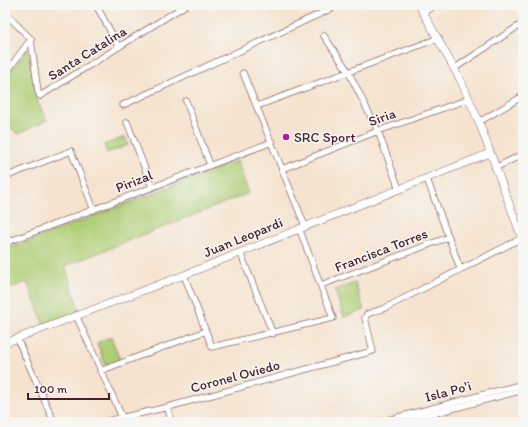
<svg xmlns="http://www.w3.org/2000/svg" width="528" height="427" font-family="Itim,sans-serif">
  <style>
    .green { fill: #aecd74; stroke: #7c7650 }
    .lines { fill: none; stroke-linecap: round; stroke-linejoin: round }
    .minor-casing { stroke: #866464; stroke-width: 7 }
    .major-casing { stroke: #866464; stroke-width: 8 }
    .minor { stroke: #fff; stroke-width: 5.5 }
    .major { stroke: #fff; stroke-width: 7 }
    .poi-dot { fill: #b5179e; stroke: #f6f6f2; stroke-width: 1.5 }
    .labels { text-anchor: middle; stroke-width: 3; stroke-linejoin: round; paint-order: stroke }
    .street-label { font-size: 14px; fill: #4a1f2b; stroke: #f6f6f2 }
    .poi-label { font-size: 14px; fill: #4a1f2b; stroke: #f6f6f2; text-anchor: start }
  </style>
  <rect width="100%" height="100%" fill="#f6f6f2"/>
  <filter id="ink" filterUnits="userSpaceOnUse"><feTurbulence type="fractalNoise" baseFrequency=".025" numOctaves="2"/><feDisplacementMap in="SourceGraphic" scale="8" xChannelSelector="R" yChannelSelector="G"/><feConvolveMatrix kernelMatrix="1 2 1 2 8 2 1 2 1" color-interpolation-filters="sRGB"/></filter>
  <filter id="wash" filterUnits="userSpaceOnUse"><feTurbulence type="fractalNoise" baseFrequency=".012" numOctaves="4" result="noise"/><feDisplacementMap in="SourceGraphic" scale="16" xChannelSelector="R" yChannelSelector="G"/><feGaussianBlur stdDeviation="0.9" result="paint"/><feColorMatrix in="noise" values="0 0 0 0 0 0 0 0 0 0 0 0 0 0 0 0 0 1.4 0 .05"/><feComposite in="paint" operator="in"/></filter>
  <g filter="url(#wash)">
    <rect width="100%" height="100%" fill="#f5e3cf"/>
    <!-- green -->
    <path class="green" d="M28 48 38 103 47 120 18 134 5 122V79Z
      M125 137 128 145 107 153 104 145Z
      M237 161 249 193 65 266 80 312 44 325 27 282 5 290V250Z
      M355 283 364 310 344 317 335 290Z
      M111 337 120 360 106 366 97 343Z"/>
  </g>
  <g filter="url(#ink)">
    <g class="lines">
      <!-- minor casing -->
      <g class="minor-casing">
        <path id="minor" d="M96 5 119 47
          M5 13 31 39 38 92 40 96 186 5
          M423 13 435 5
          M324 36 348 71 378 131 399 189
          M455 68 523 23
          M243 73 305 226
          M5 74 31 39
          M186 101 210 165
          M123 105 339 5
          M257 106 439 38
          M127 122 152 187
          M479 122 523 96
          M495 168 523 154
          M282 169 378 131 469 99
          M5 177 71 151 94 210
          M427 179 460 268
          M5 243 272 142
          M240 252 273 334
          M184 275 212 347 333 318 299 228
          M321 285 449 237
          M76 315 122 417
          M17 338 54 422
          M100 371 206 331
          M168 407 171 422
          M103 422 168 407 373 351 365 318 367 314 385 308 522 238
          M380 422 523 384
          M402 422 523 390"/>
      </g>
      <!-- major casing -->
      <g class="major-casing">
        <path id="major" d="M419 5 461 81 479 122 523 241
          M5 343 184 275 490 153"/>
      </g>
      <!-- minor -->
      <use href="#minor" class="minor"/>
      <!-- major -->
      <use href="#major" class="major"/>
    </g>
  </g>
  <!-- markers -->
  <circle class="poi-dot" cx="286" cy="137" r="4"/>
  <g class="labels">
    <!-- street labels -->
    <g class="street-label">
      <text transform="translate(87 53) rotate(-32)" y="5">Santa Catalina</text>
      <text transform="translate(382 117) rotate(-20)" y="5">Siria</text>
      <text transform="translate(134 181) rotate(-22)" y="5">Pirizal</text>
      <text transform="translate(243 237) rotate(-22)" y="5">Juan Leopardi</text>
      <text transform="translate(381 250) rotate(-21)" y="5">Francisca Torres</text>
      <text transform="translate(235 376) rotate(-15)" y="5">Coronel Oviedo</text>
      <text transform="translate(448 391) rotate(-15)" y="5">Isla Po'i</text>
    </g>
    <!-- poi labels -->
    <g class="poi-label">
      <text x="294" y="142">SRC Sport</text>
    </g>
  </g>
  <!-- margin -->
  <rect width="528" height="427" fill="none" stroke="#f6f6f2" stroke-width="20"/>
  <!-- scale -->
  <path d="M28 393v6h81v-6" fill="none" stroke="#4a1f2b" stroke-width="2"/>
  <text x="34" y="393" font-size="12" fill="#4a1f2b" stroke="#f6f6f2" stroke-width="3" paint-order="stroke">100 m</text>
</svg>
